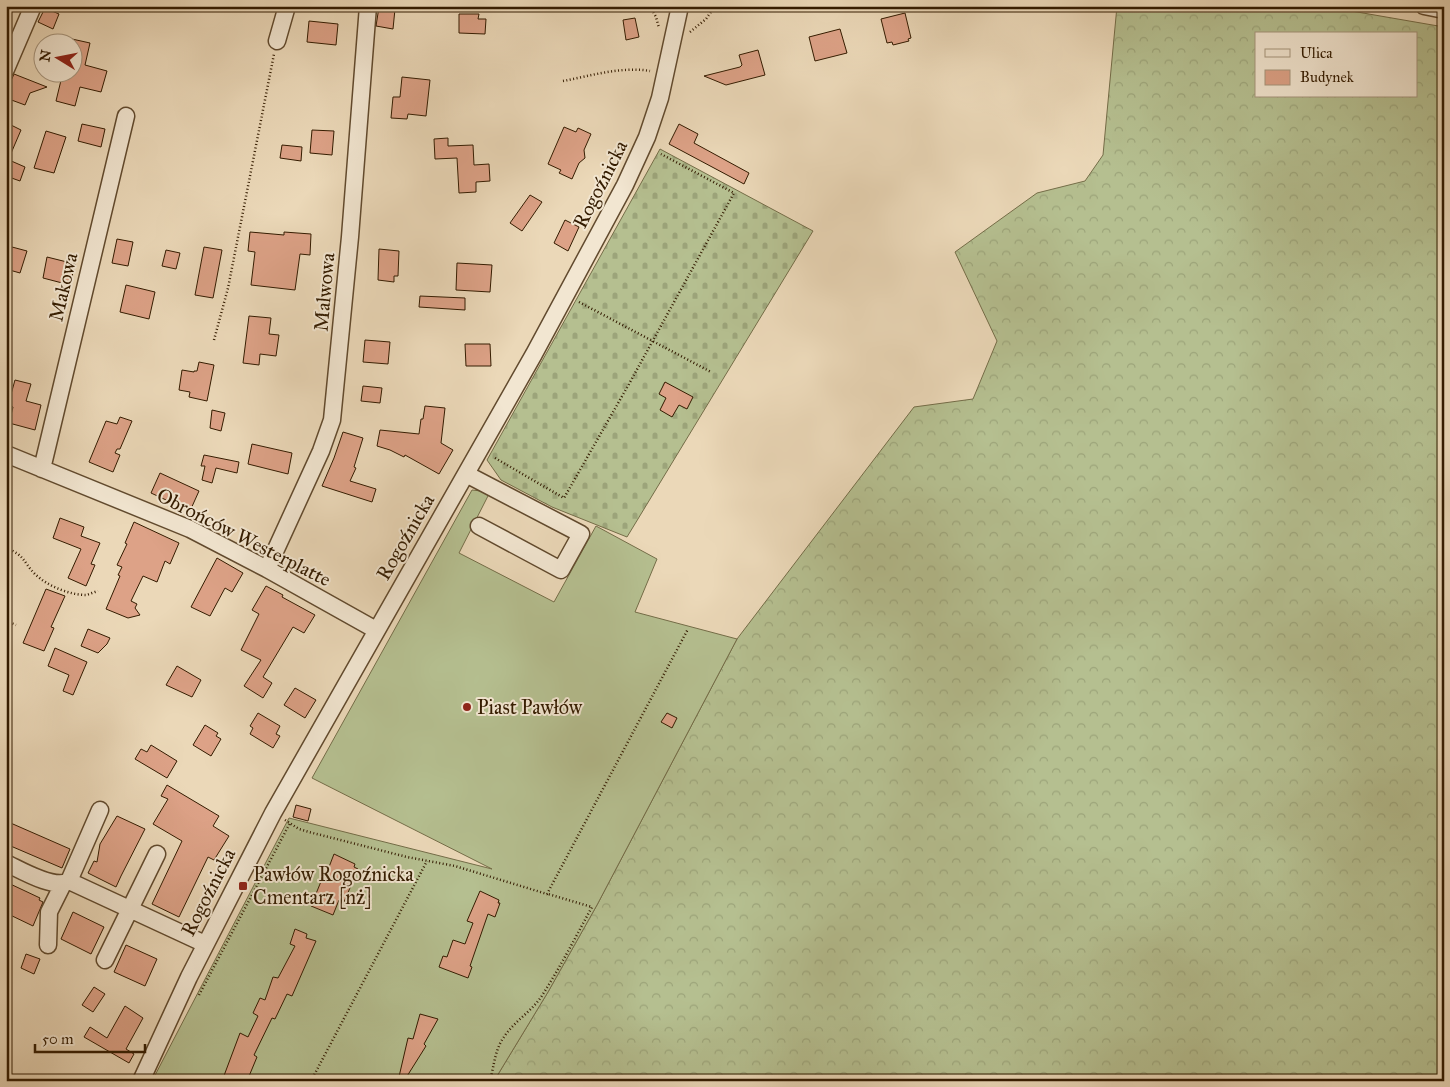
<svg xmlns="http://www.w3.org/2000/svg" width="1450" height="1087" font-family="'IM FELL Great Primer',serif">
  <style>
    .forest { fill: url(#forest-crowns); stroke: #746d48; fill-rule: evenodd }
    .cemetery { fill: url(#cemetery-stones); stroke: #746d48 }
    .garden { fill: #b5bf90; stroke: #746d48 }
    .building { fill: #dda287; stroke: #331b00 }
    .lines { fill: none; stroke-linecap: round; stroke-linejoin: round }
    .minor-casing { stroke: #614a2e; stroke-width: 19 }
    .path { stroke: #331b00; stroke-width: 2.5; stroke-dasharray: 1 2.5; stroke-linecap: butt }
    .minor { stroke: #f2e6d1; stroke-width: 16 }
    .poi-dot { fill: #8f2418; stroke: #f2e6d1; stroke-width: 2 }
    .labels { text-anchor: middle; stroke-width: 4; stroke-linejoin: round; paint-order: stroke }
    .street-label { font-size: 20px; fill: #331b00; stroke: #f2e6d1 }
    .poi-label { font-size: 20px; fill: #331b00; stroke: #f2e6d1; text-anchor: start }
  </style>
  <defs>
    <pattern id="forest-crowns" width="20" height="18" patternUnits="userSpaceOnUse" patternTransform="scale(1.25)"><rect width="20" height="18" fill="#b5bf90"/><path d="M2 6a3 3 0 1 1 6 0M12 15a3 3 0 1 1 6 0" fill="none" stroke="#9ca47a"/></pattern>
    <pattern id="cemetery-stones" width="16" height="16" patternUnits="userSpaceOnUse" patternTransform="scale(1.25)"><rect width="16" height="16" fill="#b5bf90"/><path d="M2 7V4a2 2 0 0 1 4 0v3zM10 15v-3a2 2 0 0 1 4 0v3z" fill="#9ca47a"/></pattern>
  </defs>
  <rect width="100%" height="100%" fill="#ebd8b8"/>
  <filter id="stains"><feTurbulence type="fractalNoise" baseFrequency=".004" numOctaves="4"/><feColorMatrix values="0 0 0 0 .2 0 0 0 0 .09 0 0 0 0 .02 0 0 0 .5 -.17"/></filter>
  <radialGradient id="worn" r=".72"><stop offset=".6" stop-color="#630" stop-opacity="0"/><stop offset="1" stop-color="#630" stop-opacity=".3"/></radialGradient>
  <!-- forest -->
  <path class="forest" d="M1117 6H1334V8L1444 27V1081H494L548 992 597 905 737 639 914 407 973 399 997 341 955 252 1037 193 1085 181 1103 155ZM1256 34H1416V96H1256Z"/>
  <!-- cemetery -->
  <path class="cemetery" d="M660 149 813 231 627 537 552 507 501 480 487 460Z"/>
  <!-- garden -->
  <path class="garden" d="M472 490 490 492 459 553 554 602 596 526 657 559 635 612 737 639 597 905 548 992 494 1081H152L289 818 492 869 312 778Z"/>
  <!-- building -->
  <path class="building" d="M379 7 395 9 393 29 376 26Z
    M45 8 59 14 53 29 38 22Z
    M905 13 911 38 908 39 909 41 893 45 892 42 887 43 881 19Z
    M459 14H479L478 19H486L485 34 459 33Z
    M635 18 639 37 626 40 623 20Z
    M309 21 338 24 336 45 307 42Z
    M840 29 847 53 815 61 809 37Z
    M72 39 90 43 85 65 107 71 101 92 80 87 75 106 56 101 63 72H72Z
    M758 50 765 75 726 85 704 76 740 67 742 65 739 55Z
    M14 74 47 87 30 93 25 105 6 98V92Z
    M402 77 430 80 426 116 408 114 407 119 391 118 393 97H400Z
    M9 124 21 130 6 165V131Z
    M82 124 105 129 101 147 78 141Z
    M679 124 698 134 694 143 749 173 744 184 669 144Z
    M564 127 576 132 578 128 591 134 584 150 585 158 579 163 572 179 559 173 561 170 548 164Z
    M312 130 334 131 332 155 310 153Z
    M46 131 66 137 54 173 34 168Z
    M448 138V146L473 145 474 165 489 164 490 181 476 182V192L459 193 457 158 435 159 434 139Z
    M282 145 302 147 301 161 280 158Z
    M9 160 25 167 20 181 6 176V167Z
    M530 195 542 202 522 231 510 223Z
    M565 220 579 227 568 251 554 243Z
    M250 232 284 235V232L311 234 310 255 300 254 295 290 251 285 255 252 248 251Z
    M117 239 133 242 128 266 112 263Z
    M12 247 27 251 20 273 6 269Z
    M204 247 222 250 213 298 195 295Z
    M379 249 399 251 398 276H394V282L378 280Z
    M166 250 180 253 176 269 162 266Z
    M47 257 75 264 70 285 43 278Z
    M457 263 492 265 490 292 456 290Z
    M126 285 155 292 149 319 120 312Z
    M420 296 465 298V310L419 307Z
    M249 316 271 318 269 334 279 335 276 356 260 354 259 365 243 363Z
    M365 340 390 342 388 364 363 362Z
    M465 344H490L491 366H466Z
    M199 362 214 365 207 401 189 397 190 392 179 390 182 370 194 372V371H197Z
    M15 380 31 384 26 401 41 405 35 430 9 423 13 407 8 405Z
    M665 382 693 397 687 409 679 405 672 417 660 410 666 398 659 394Z
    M363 386 382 388 380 403 361 401Z
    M425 406 445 408 441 443 453 450 439 474 405 455 404 457 390 450 377 446 380 430 419 434 421 419H423Z
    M212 410 225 413 221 431 210 428Z
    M120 417 132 421 120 449H117L115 453 120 455 113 472 89 462 106 421 117 424Z
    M343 432 363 438 354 467 356 468 350 481 376 489 372 502 322 486 334 458Z
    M252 444 292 453 288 474 248 464Z
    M204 455 239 462 237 473 216 468 212 483 202 480 205 466H201Z
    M160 473 199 491 190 511 151 493Z
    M60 518 84 527 81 536 100 543 91 564 95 565 86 586 68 578 81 549 53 538Z
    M134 522 179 543 170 564 165 561 157 582 143 576 131 601 137 604 135 608 140 615 128 618 106 609 120 576 118 575 122 567 117 565 127 544 125 543Z
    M217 558 243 573 232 592 225 588 210 616 191 607Z
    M266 586 283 595 282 597 315 615 304 633 293 627 263 677 272 683 263 698 244 686 261 660 241 650 259 614 252 610Z
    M46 589 65 596 51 627 54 628 44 651 23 643Z
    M88 629 110 638 107 644 98 653 81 646Z
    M55 648 87 662 73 695 63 691 69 675 48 666Z
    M177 666 201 680 192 697 166 685Z
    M295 688 316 700 305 718 284 705Z
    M258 713 280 726 276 734 280 736 273 748 250 734 253 728 250 726Z
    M667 713 677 718 672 728 661 722Z
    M205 725 218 733 216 736 221 739 211 756 193 745Z
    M151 745 177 761 167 778 135 759 141 749 147 752Z
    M167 785 219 816 213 826 229 836 214 860 208 857 179 917 152 904 182 841 153 824 168 799 161 796Z
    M296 805 311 809 308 821 293 817Z
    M117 816 145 829 121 876 116 887 88 873 94 861 97 862 100 844Z
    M6 821 70 849 62 868 6 844Z
    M334 854 355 864 354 867 358 869 344 902 339 900 333 915 311 906 322 879 324 880Z
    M6 882 40 898 39 900 43 902 33 926 6 913Z
    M480 891 499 900 498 903H500L495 917 488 914 470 966 472 967 468 978 439 967 443 956 447 957 453 940 465 944 473 923 467 921Z
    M73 912 104 927 91 954 61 939Z
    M295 929 307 934 306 938 316 941 292 996 287 994 275 1019 272 1018 254 1055 257 1057 247 1081H222L240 1033 248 1037 258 1016 253 1013 260 998 265 1000 273 977 278 978 295 946 290 944Z
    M126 945 157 959 145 986 114 972Z
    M26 954 40 959 34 974 21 968Z
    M94 987 105 994 93 1012 82 1005Z
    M125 1006 143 1018 126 1049 134 1054 129 1063 84 1037 90 1027 107 1038Z
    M420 1014 438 1019 424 1044 426 1046 404 1081H398L408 1038 413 1039Z"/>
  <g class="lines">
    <!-- minor casing -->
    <g class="minor-casing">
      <path id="minor" d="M1424 6 1444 10
        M277 41 287 6
        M6 69 33 6
        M6 454 190 529 267 569 376 630
        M42 469 126 116
        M466 474 581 534 561 570 479 526
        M267 569 321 451 332 420 350 237 368 6
        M100 810 69 881 205 944
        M6 863C21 870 54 890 69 881
        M48 945 49 912 63 884
        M105 960 157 854
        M141 1081 189 977 273 813 534 354 625 185 647 137 660 98 680 6"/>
    </g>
    <!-- path -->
    <path class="path" d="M650 6 656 17 659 28
      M690 32 706 19 715 6
      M563 81C590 76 622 66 650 71
      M579 302 711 372
      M214 340 228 288 274 54
      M495 458 564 498 629 384 734 193 661 154
      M6 548C26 556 22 561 35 574 47 586 70 595 86 595 90 594 94 592 98 591
      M6 621 16 625
      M285 820 299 829 309 832 407 857 455 866 547 894 688 629
      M199 995 290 823
      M311 1081 427 861
      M490 1081C494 1066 495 1049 504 1037 515 1020 533 1011 543 994 561 966 576 936 592 907L548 894"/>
    <!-- minor -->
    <use href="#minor" class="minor"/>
  </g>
  <!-- markers -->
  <g class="poi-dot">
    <circle cx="467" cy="707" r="5"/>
    <rect x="238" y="881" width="10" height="10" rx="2.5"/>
  </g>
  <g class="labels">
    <!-- street labels -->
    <g class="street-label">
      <text transform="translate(600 184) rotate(-63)" y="7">Rogoźnicka</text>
      <text transform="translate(63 287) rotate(-77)" y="7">Makowa</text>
      <text transform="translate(324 292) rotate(-85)" y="7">Malwowa</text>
      <text transform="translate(244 537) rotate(27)" y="7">Obrońców Westerplatte</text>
      <text transform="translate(405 537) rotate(-60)" y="7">Rogoźnicka</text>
      <text transform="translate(208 892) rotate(-63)" y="7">Rogoźnicka</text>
    </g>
    <!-- poi labels -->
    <g class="poi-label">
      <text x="477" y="714">Piast Pawłów</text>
      <text x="253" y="881">Pawłów Rogoźnicka<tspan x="253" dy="23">Cmentarz [nż]</tspan></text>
    </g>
  </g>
  <!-- margin -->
  <rect width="1450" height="1087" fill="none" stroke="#ebd8b8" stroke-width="25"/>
  <rect x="8" y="8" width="1435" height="1072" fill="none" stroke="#331b00" stroke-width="2.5"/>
  <rect x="12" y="12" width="1425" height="1062" fill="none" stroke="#331b00"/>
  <!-- legend -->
  <rect x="1255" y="32" width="162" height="65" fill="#f2e6d1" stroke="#a6957d"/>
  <rect x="1265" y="49" width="25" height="8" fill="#f2e6d1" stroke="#a6957d"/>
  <text x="1300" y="58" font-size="15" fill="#331b00">Ulica</text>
  <rect x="1265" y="70" width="25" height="15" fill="#dda287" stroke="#a6957d"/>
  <text x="1300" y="82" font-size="15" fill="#331b00">Budynek</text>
  <!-- north arrow -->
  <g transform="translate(58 58) rotate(280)"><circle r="24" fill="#f2e6d1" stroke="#a6957d"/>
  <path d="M0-4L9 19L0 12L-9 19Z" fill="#8f2418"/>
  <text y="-8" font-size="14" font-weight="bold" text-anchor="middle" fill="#331b00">N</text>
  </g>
  <!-- scale -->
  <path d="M35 1044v8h110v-8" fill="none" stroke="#331b00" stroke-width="2.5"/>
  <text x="42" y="1044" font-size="15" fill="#331b00" stroke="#f2e6d1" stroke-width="4" paint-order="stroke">50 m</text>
  <rect width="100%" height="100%" filter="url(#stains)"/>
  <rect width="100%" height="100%" fill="url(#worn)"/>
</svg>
